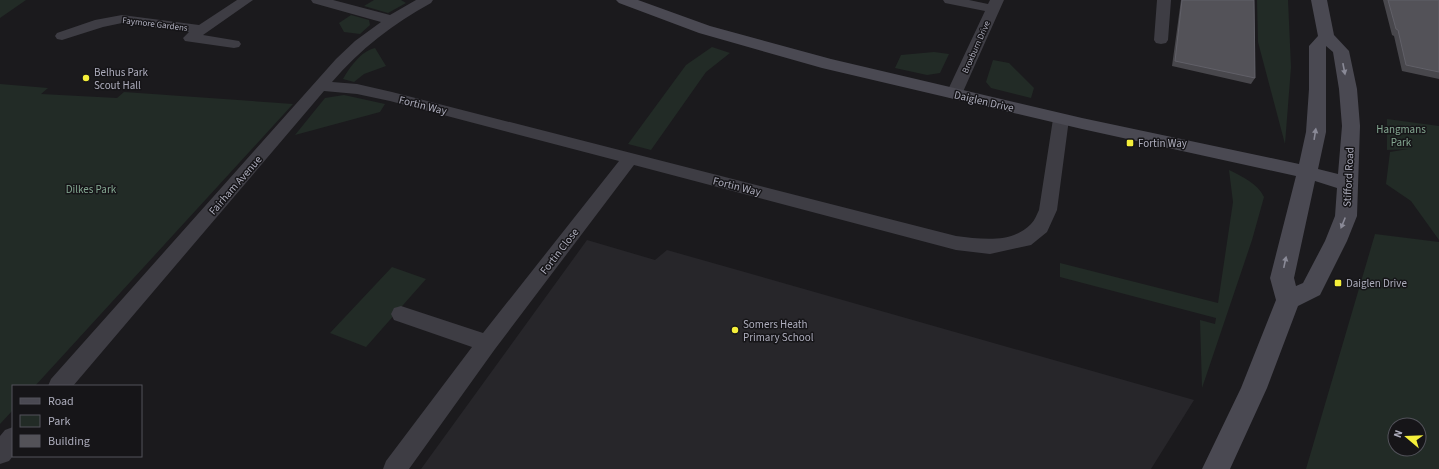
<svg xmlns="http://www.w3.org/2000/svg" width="1439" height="469" font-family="'Source Sans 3',sans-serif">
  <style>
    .built { fill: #27262a }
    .green { fill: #222b26; fill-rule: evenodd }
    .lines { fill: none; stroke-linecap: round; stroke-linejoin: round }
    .street { fill: #3e3d44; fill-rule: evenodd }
    .secondary { fill: #4a4952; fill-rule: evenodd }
    .wall { fill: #48474c }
    .building { fill: #535258; stroke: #616068 }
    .oneway { fill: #8a8a97 }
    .poi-dot { fill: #f5ef3a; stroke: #161518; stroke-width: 1.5 }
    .labels { text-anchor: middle; stroke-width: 3; stroke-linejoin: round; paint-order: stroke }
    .far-street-label { font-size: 9px; fill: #adadbc; stroke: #161518 }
    .poi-label { font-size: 11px; fill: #adadbc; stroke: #161518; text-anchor: start }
    .street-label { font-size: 11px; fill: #adadbc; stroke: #161518 }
    .park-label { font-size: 11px; fill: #84a791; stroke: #161518 }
  </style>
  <rect width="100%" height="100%" fill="#1b1a1d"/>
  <!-- built -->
  <path class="built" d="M587 240 655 260 667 250 1194 400 1151 469H421Z"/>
  <!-- green -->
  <path class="green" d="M0 0H26L0 18Z
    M374 0H401L406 3 388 13 364 6Z
    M1257 0H1288L1291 67 1285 144 1258 42Z
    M351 15 369 20 370 25 360 34 344 32 339 23Z
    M712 47 730 53 706 72 651 150 628 144 686 65Z
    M375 48 386 66 364 74 354 82 343 79C350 67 361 51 375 48Z
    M934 52 949 54 940 73 927 75 895 68 901 55Z
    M993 60 1009 63 1034 88 1031 98 991 88 986 82Z
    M0 84 48 88 41 94 117 98 124 92 293 104 35 386H13V410L0 424Z
    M344 95 385 104 380 112 295 135 325 98Z
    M1387 119 1439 126V240L1411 201 1386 184 1390 152 1408 149 1387 150Z
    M1229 170C1243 177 1257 183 1264 197L1252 240 1202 388 1200 320 1215 324 1216 318 1060 277V263L1218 303 1233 202Z
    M1375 234 1439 242V469H1306ZM1395 425H1419V449H1395Z
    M392 267 426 279 366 347 330 333Z"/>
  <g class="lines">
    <!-- street -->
    <path class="street" d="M237 0H253L203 35 239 41 241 44 239 47 234 48 185 41 183 38 189 32 122 23 103 27 62 40 57 39 55 36 57 33 95 20 122 15 199 25Z
      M311 0H333L390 15 416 0H433L431 3C393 24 360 49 332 82L357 84 392 92 956 236C982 239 1011 244 1031 224 1035 220 1037 214 1039 210L1053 119 1055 116 1061 114 1067 116 1069 119 1057 210 1047 232 1031 245 990 254 956 250 634 165 495 349 409 469H383L386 461 472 347 394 320 391 314 394 308 401 306 483 333 619 161 390 101 357 94 324 91 73 386H48L51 379 336 59 355 41 381 22 313 3Z
      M943 0H969L988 4 990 0H1004L962 94 960 97 954 99 948 97 946 94 985 11 945 3Z
      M1157 0H1171L1168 40 1166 43 1161 44 1156 43 1154 40Z
      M13 427V456L9 461 0 464V436L5 430Z"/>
    <!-- secondary -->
    <path class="secondary" d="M616 0H638L710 26 831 59 1082 118 1299 164 1306 132 1309 89V46L1318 36 1311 0H1327L1334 35 1349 51 1357 89 1360 126 1357 216 1347 241 1320 295 1298 306 1267 388 1230 469H1202L1241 388 1276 300 1270 278 1296 176 1082 129 822 68 699 33 619 3ZM1326 46 1333 52 1339 89 1342 126 1338 174 1318 169 1326 132ZM1315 181 1337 188 1335 216 1325 241 1303 283 1296 286 1294 278Z"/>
  </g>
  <!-- wall -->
  <path class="wall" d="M1181 0H1254L1255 78 1251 84 1172 66Z
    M1383 0H1439V79L1402 71 1394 36 1392 35Z"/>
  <!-- building -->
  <path class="building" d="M1182 0H1254L1255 78 1175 61Z
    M1388 0H1439V72L1406 65 1398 30 1396 29Z"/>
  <!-- one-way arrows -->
  <defs><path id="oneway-solid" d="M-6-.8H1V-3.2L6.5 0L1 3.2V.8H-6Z"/></defs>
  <g class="oneway">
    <use href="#oneway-solid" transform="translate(1344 69) rotate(79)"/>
    <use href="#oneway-solid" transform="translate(1315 134) rotate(-81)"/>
    <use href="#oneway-solid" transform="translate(1343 223) rotate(112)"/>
    <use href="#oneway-solid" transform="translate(1285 262) rotate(-78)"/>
  </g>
  <!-- markers -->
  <g class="poi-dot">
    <circle cx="86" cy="78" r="4"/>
    <rect x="1126" y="139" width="8" height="8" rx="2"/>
    <rect x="1334" y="279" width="8" height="8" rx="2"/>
    <circle cx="735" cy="330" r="4"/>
  </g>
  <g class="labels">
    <!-- far-street labels -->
    <g class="far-street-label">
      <text transform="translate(155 24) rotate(7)" y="3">Faymore Gardens</text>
      <text transform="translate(976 47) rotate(-66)" y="3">Broxburn Drive</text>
    </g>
    <!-- poi labels -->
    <g class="poi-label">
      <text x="94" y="76">Belhus Park<tspan x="94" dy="13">Scout Hall</tspan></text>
      <text x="1138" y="147">Fortin Way</text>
      <text x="1346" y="287">Daiglen Drive</text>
      <text x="743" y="328">Somers Heath<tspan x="743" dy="13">Primary School</tspan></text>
    </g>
    <!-- street labels -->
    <g class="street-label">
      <text transform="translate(984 101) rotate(13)" y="4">Daiglen Drive</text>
      <text transform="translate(423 105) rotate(14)" y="4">Fortin Way</text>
      <text transform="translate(1348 177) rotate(-87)" y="4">Stifford Road</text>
      <text transform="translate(235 185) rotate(-49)" y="4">Fairham Avenue</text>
      <text transform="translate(737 186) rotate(14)" y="4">Fortin Way</text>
      <text transform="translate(559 251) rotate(-52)" y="4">Fortin Close</text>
    </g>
    <!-- park labels -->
    <g class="park-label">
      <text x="1401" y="133">Hangmans<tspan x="1401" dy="13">Park</tspan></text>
      <text x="91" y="193">Dilkes Park</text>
    </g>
  </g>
  <!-- legend -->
  <rect x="12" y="385" width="130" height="72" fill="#161518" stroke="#52525a"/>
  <rect x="20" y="398" width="20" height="6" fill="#4a4952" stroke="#52525a"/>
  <text x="48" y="405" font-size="12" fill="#adadbc">Road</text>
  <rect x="20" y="415" width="20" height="12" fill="#222b26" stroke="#52525a"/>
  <text x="48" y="425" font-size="12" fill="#adadbc">Park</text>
  <rect x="20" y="435" width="20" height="12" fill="#535258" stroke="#52525a"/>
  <text x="48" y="445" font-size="12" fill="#adadbc">Building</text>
  <!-- north arrow -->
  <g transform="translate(1407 437) rotate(289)"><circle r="19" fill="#161518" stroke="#52525a"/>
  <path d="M0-3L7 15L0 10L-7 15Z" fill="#f5ef3a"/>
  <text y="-6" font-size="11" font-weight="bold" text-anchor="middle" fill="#adadbc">N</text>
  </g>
</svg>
